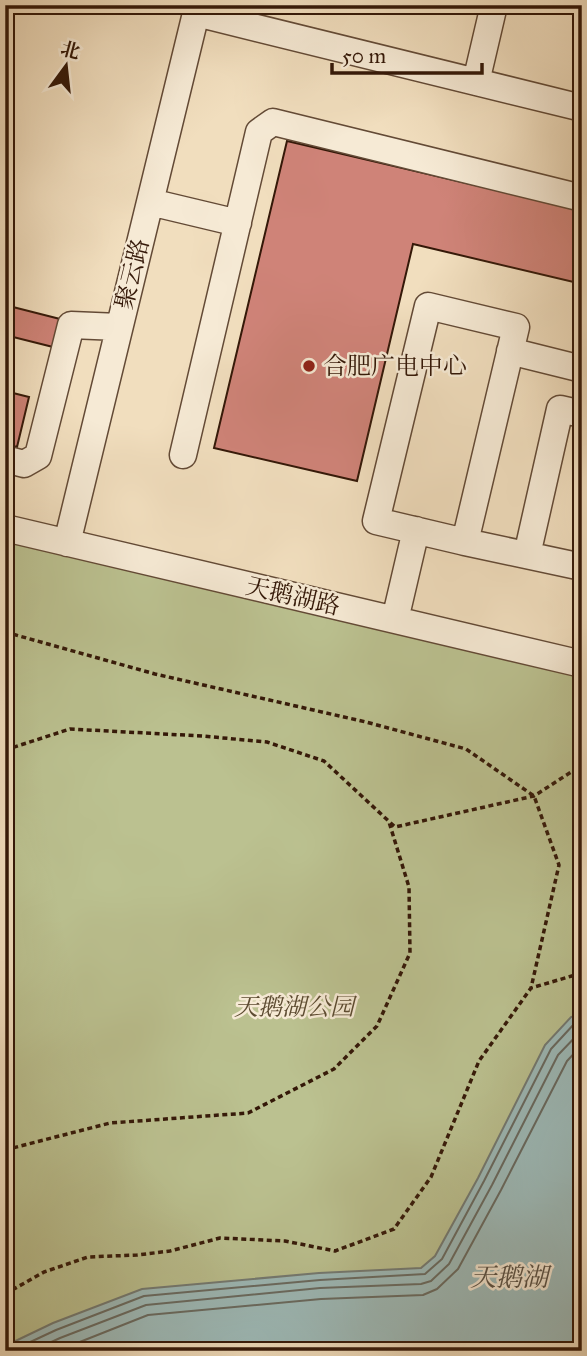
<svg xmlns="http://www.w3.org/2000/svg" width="587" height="1356" font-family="'IM FELL Great Primer','Noto Serif SC',serif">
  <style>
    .green { fill: #bbc190; stroke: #786c4c; stroke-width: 2 }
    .water { fill: #9dbbba; stroke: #737a73; stroke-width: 2 }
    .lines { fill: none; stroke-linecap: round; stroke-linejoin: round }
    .shore { stroke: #686a61; stroke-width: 2 }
    .building { fill: #cf8378; stroke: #341808; stroke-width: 2 }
    .minor-casing { stroke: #634a36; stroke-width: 29 }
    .path { stroke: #341808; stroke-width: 3.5; stroke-dasharray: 5 3.5; stroke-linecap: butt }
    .minor { stroke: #f6ead5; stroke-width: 26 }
    .poi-dot { fill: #8f2418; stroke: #f6ead5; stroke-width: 2.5 }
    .labels { text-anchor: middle; stroke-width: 5; stroke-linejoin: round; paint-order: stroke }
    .street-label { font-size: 24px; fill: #341808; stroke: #f6ead5 }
    .poi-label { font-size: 24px; fill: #341808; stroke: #f6ead5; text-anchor: start }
    .park-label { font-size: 24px; font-style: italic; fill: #5c4b31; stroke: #f6ead5 }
    .water-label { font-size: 26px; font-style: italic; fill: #595146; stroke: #f6ead5 }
  </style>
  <rect width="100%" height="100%" fill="#f1debe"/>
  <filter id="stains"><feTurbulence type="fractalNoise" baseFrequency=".00286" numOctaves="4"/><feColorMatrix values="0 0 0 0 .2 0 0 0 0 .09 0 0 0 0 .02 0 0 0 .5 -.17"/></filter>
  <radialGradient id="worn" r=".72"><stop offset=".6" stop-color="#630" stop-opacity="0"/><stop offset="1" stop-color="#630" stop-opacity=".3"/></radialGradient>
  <!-- green -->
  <path class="green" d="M5 528 582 664V1351H5Z"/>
  <!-- water -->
  <path class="water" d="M582 1013V1351H5V1346L53 1323 142 1289 319 1273 421 1268 435 1256 478 1178 545 1045 571 1017Z"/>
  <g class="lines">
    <!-- shore -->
    <path class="shore" d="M11 1351 56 1330 144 1296 320 1280 425 1274 442 1259 484 1181 551 1049 575 1023 582 1020
      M32 1351 60 1338 146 1305 320 1288 421 1284 431 1281 449 1264 492 1185 558 1055 582 1030
      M57 1351 148 1315 321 1299 423 1295 437 1289 458 1269 501 1190 567 1061 582 1045"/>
  </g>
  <!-- building -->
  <path class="building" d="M553 5H582V12Z
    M287 141 582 210V284L413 244 357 481 214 448Z
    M5 305 64 320 57 348 5 335Z
    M5 391 29 397 17 447 5 444Z"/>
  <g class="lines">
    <!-- minor casing -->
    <g class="minor-casing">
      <path id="minor" d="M196 13 582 108
        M476 82 494 5
        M150 202 238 223
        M428 306 516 327 465 542 376 521Z
        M510 351 582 369
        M183 455 259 132 273 122 582 198
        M5 459 24 464 38 456 71 325 119 327
        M5 528 582 664
        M465 542 582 567
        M67 543 198 5
        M527 555 560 409 582 414
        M398 607 416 530"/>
    </g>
    <!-- path -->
    <path class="path" d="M5 632 155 674 366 722 466 749 534 796 559 865 531 988
      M5 750 70 729 202 736 267 742 324 761 395 827 534 796 582 765
      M5 1150 110 1123 248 1113 334 1069 377 1026 410 953 409 887 389 822
      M5 1294 44 1272 88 1257 137 1255 170 1251 220 1238 285 1241 335 1251 394 1229 431 1177 479 1061 531 988 582 973"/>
    <!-- minor -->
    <use href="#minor" class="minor"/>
  </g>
  <!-- markers -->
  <circle class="poi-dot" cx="309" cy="366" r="7"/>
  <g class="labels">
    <!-- street labels -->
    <g class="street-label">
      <text transform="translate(132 274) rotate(-76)" y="8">聚云路</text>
      <text transform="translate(293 596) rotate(13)" y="8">天鹅湖路</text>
    </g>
    <!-- poi labels -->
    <g class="poi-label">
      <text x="323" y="374">合肥广电中心</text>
    </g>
    <!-- park labels -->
    <g class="park-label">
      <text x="294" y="1015">天鹅湖公园</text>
    </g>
    <!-- water labels -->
    <g class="water-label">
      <text x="509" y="1286">天鹅湖</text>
    </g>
  </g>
  <!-- margin -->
  <rect width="587" height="1356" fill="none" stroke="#f1debe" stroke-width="28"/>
  <rect x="7" y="7" width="573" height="1342" fill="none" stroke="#341808" stroke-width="3.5"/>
  <rect x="14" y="14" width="559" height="1328" fill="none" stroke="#341808" stroke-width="2"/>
  <!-- north arrow -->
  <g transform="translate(66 66) rotate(15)" stroke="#f6ead5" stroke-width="5" paint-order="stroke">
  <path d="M0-5L12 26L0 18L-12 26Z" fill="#341808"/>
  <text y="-10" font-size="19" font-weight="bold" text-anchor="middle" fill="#341808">北</text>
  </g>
  <!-- scale -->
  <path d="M332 63v10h150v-10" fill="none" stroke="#341808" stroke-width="3.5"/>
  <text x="342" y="63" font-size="21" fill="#341808" stroke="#f6ead5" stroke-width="5" paint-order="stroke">50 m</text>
  <rect width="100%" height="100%" filter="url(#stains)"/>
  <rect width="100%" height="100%" fill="url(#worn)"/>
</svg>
